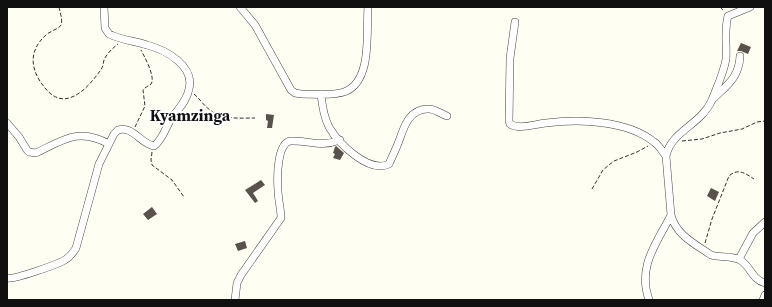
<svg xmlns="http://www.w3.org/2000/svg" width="772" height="307" font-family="'Source Serif 4',serif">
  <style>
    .building { fill: #59524c }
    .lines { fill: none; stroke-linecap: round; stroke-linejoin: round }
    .minor-casing { stroke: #434343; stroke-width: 8 }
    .path { stroke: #323232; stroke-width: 1; stroke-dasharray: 4 2; stroke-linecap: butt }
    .minor { stroke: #fff; stroke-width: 7 }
    .labels { text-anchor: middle; stroke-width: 4; stroke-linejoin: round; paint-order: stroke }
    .quarter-label { font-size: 16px; font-weight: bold; fill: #101010; stroke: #fff }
  </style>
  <rect width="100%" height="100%" fill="#fffef2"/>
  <!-- building -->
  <path class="building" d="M741 43 751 47 748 54 741 51H737Z
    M266 114 274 115 272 128H267L268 121 266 120Z
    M336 146 344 153 340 160 333 158 335 154 333 153 335 147Z
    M261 180 265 185 253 193 258 201 255 203 245 190Z
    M711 188 719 192 715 201 707 196Z
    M152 207 157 214 148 220 143 214Z
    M245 241 247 248 238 251 235 244Z"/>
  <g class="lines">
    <!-- minor casing -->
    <g class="minor-casing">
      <path id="minor" d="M240 7 255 25 291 90 295 93 301 94C315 94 331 96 344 92 373 82 366 31 368 7
        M750 7 728 16C724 30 727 45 726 59 724 72 717 87 712 100 701 125 671 131 666 156L671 215C676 235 695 244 711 255 720 258 731 255 740 260 750 265 752 280 765 283
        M515 22 510 58 509 121 510 124C519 130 535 124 546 123 579 119 627 120 654 142 659 145 662 151 666 156
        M321 94C322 105 324 117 329 127 338 143 369 174 389 164 392 157 396 149 399 141 404 126 410 108 429 109 435 109 441 114 447 116
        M713 99C727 85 739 78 740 56
        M7 123 19 137 27 150 29 152 36 153C63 140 79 127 109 144
        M739 259 753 233 765 222
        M7 278C14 280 55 265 63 261 69 258 73 253 76 248L99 164 114 134 118 130C132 125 141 144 154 146 164 139 166 124 174 115 180 107 187 100 189 89 195 66 166 50 147 45 135 41 121 40 109 34L105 28 104 7
        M235 300 237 283 241 275 281 218C281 209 278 199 278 190 277 178 277 144 290 141 310 140 319 148 340 140
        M649 300C637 266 657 243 671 215
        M763 300 765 295"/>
    </g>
    <!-- path -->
    <path class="path" d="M59 7C60 12 63 21 61 25 59 29 50 31 46 35 28 51 30 70 45 88 65 113 87 89 100 71 103 67 103 64 104 60 107 53 113 48 118 44
      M720 7 724 11
      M194 94C200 99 204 106 210 110 222 120 241 118 255 118
      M135 127 145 106 143 90C145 87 149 86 151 84 156 77 144 56 141 50
      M682 141 702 139 720 133 742 129 757 122 765 121
      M152 152 151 160 152 165 172 180 184 197
      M592 189 603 170 609 165 614 161 637 152 648 146
      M705 243 712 219 729 176C738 168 745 173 754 179"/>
    <!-- minor -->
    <use href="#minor" class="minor"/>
  </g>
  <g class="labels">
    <!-- quarter labels -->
    <g class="quarter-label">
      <text x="190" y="121">Kyamzinga</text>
    </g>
  </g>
  <!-- border -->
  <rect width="772" height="307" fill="none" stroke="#101010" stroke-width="16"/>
</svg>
